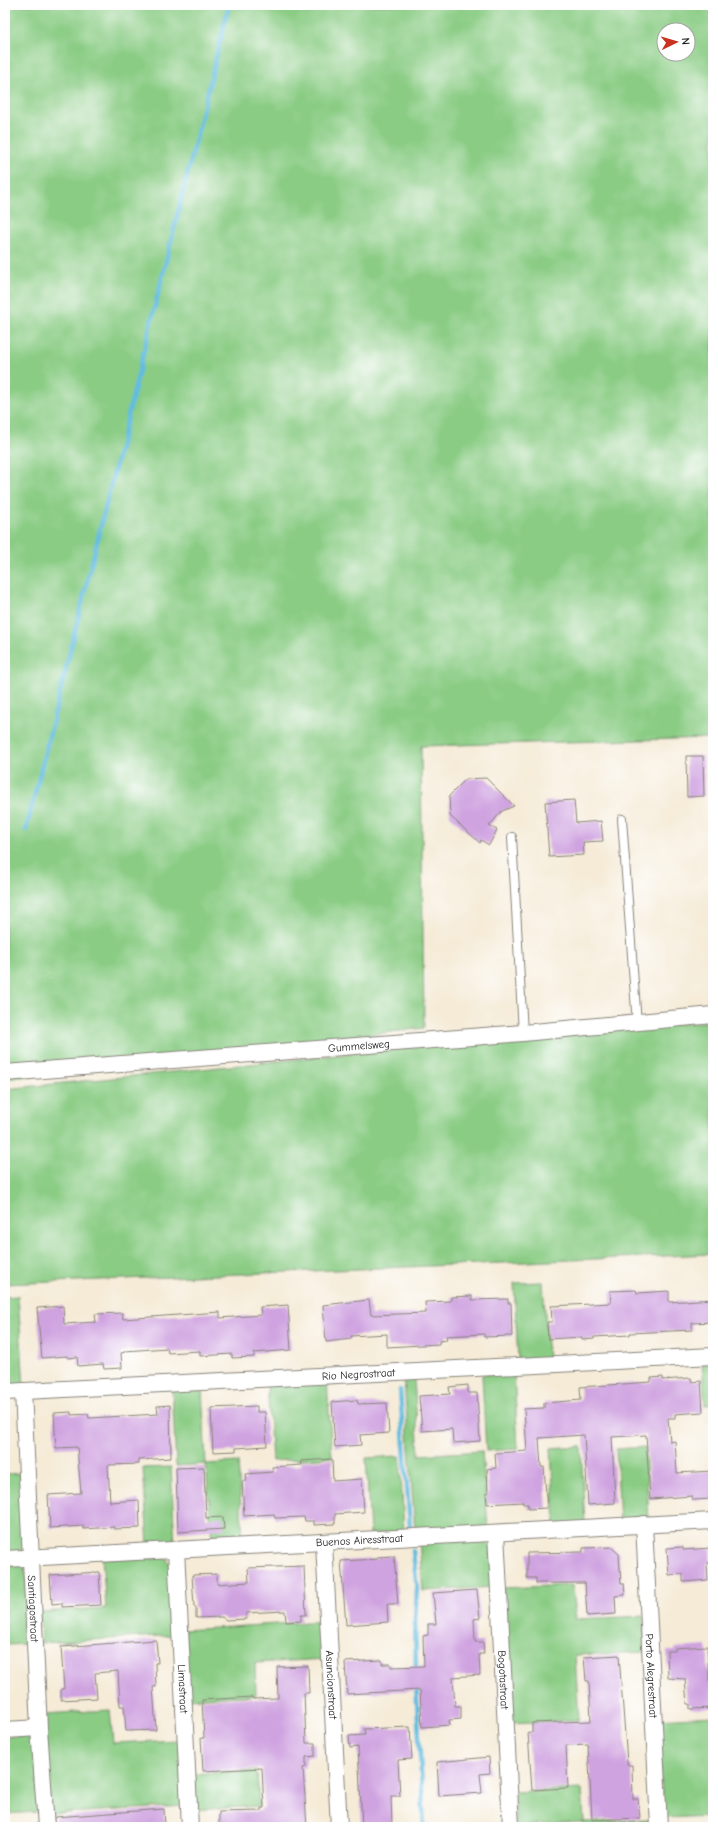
<svg xmlns="http://www.w3.org/2000/svg" width="718" height="1832" font-family="'Comic Neue',sans-serif">
  <style>
    .green { fill: #8acc84; stroke: #537450; fill-rule: evenodd }
    .lines { fill: none; stroke-linecap: round; stroke-linejoin: round }
    .stream { stroke: #62bce0; stroke-width: 4.5 }
    .building { fill: #cfa2e0 }
    .service-casing { stroke: #88847a; stroke-width: 10 }
    .minor-casing { stroke: #88847a; stroke-width: 18 }
    .service { stroke: #fff; stroke-width: 8 }
    .minor { stroke: #fff; stroke-width: 16 }
    .labels { text-anchor: middle; stroke-width: 3; stroke-linejoin: round; paint-order: stroke }
    .street-label { font-size: 11px; fill: #1c1c1c; stroke: #fff }
  </style>
  <rect width="100%" height="100%" fill="#fff"/>
  <filter id="ink" filterUnits="userSpaceOnUse"><feTurbulence type="fractalNoise" baseFrequency=".025" numOctaves="2"/><feDisplacementMap in="SourceGraphic" scale="8" xChannelSelector="R" yChannelSelector="G"/><feConvolveMatrix kernelMatrix="1 2 1 2 8 2 1 2 1" color-interpolation-filters="sRGB"/></filter>
  <filter id="wash" filterUnits="userSpaceOnUse"><feTurbulence type="fractalNoise" baseFrequency=".012" numOctaves="4" result="noise"/><feDisplacementMap in="SourceGraphic" scale="16" xChannelSelector="R" yChannelSelector="G"/><feGaussianBlur stdDeviation="0.9" result="paint"/><feColorMatrix in="noise" values="0 0 0 0 0 0 0 0 0 0 0 0 0 0 0 0 0 1.4 0 .05"/><feComposite in="paint" operator="in"/></filter>
  <g filter="url(#wash)">
    <rect width="100%" height="100%" fill="#f5ebd7"/>
    <!-- green -->
    <path class="green" d="M5 5H713V738L421 746 424 1028 5 1079ZM664 30H688V54H664Z
      M713 1021V1254L5 1284V1089L425 1046Z
      M543 1282 548 1360 518 1361 514 1283Z
      M18 1296 24 1386 5 1387V1297Z
      M702 1364H713V1404L705 1405Z
      M514 1373 518 1449 486 1451 482 1375Z
      M414 1379 419 1455 482 1451 488 1527 415 1531 404 1380Z
      M327 1380 332 1457 272 1461 267 1384Z
      M202 1389 206 1464 238 1462 243 1539 212 1541 206 1464 176 1466 172 1390Z
      M581 1446 585 1524 555 1525 551 1448Z
      M645 1447 649 1520 620 1522 616 1449Z
      M400 1456 404 1532 370 1534 366 1458Z
      M171 1467 175 1545 148 1546 143 1468Z
      M22 1473 25 1549 5 1555V1474Z
      M481 1539 490 1546 495 1587 423 1591 419 1541Z
      M102 1558H166L170 1563 176 1635 41 1643 40 1612 106 1608Z
      M5 1563 22 1566 25 1569 30 1644 5 1645Z
      M573 1585 576 1619 644 1616 646 1652 575 1655 579 1720 511 1723 503 1588Z
      M323 1621 326 1659 255 1663 256 1695 188 1699 184 1630Z
      M110 1710 113 1743 180 1740 184 1806 50 1814 44 1714Z
      M713 1716V1816L663 1818 658 1719Z
      M29 1735 35 1737 38 1812 5 1814V1737Z
      M257 1770 259 1806 193 1810 191 1774Z
      M582 1789 584 1822 654 1820 655 1827H584L583 1822 516 1826 514 1792Z"/>
    <g class="lines">
      <!-- stream -->
      <path class="stream" d="M26 830 229 5
        M400 1390 410 1527
        M413 1551 417 1589 415 1619 416 1671
        M416 1684 424 1827"/>
    </g>
    <g id="blocks">
      <!-- building -->
      <path class="building" d="M686 756H703L704 796 687 797Z
        M486 778 514 806 502 811 489 826 497 830 489 845 481 840 480 843 450 816 449 796 466 779Z
        M574 800 576 823 601 821 603 841 583 842 584 855 549 857 545 802Z
        M636 1290 637 1293 669 1291V1302L713 1299V1322L692 1323V1330L630 1333V1335L594 1337V1339L582 1340V1337L548 1339 547 1322H552L551 1306 611 1303 610 1291Z
        M472 1296V1300L508 1299V1303H511L512 1336 484 1337V1334L446 1336 447 1340 439 1341V1344L387 1347V1334L351 1336V1339L326 1342 323 1305 369 1300 371 1315 426 1313 425 1302 451 1301V1297Z
        M288 1305 291 1350 254 1353V1357L232 1358V1354L200 1356V1351L168 1353 167 1348 125 1351V1352L121 1353 122 1368 104 1369 103 1364 78 1366 77 1357 68 1358 67 1356 42 1358 37 1308 63 1306 64 1324 96 1322 95 1314 122 1313 123 1319 220 1312V1318L261 1315 260 1307Z
        M663 1377V1380L691 1378 692 1382 701 1381 703 1412 675 1414V1418H668L670 1442 675 1441 677 1473 713 1471V1499L693 1500 692 1496 650 1499 646 1435 612 1437 615 1503 588 1505 584 1435 539 1438 541 1467H544L547 1508 528 1509V1504H523V1502L487 1504 486 1493H488L487 1469 496 1468 495 1453 527 1451 524 1409 544 1408V1403L581 1400 580 1387 651 1382V1378Z
        M468 1385V1393H477L480 1441 453 1443 452 1429 422 1431 419 1396 450 1394 449 1387Z
        M357 1400 358 1404 387 1403 389 1433 360 1435 361 1445 335 1447 332 1402Z
        M170 1405 171 1458 139 1460V1464L108 1465 110 1502 139 1500 140 1528 114 1529V1527L83 1529V1526L50 1528 48 1495 81 1493 77 1447 56 1448 54 1413 71 1412V1415L88 1414 89 1418 158 1414 157 1406Z
        M257 1406V1412H265L267 1446 236 1448V1451L213 1452 211 1408Z
        M332 1459 333 1481 362 1479 364 1512 335 1514V1524L314 1525V1521H305L304 1517 275 1518 274 1514 244 1516 242 1481H246L245 1474 273 1472 272 1467 302 1465 301 1461Z
        M204 1467 206 1518 223 1517 224 1529 178 1532 176 1468Z
        M611 1547 619 1554 621 1583H624L625 1595 615 1596 616 1614 587 1616 585 1583H536V1578H527V1553L583 1552V1548Z
        M683 1547V1550L710 1548 711 1563H707L708 1580 683 1582V1574L669 1575 667 1548Z
        M394 1556 398 1604H387L388 1622 346 1625 341 1561 378 1559V1557Z
        M304 1566 306 1615H301V1621L286 1622 285 1611 246 1613V1619L226 1620 222 1617 196 1618V1607H194L192 1575 217 1574V1584L249 1582 248 1568Z
        M99 1572 101 1605 62 1607V1603L52 1604 50 1575Z
        M477 1590 480 1618 474 1619 475 1642H483L484 1654H479L480 1675 453 1677 455 1706H461V1719L449 1720 450 1725 422 1727 420 1690 347 1694 345 1662 382 1660V1664H391V1667L424 1666 423 1636 428 1635V1624H436L433 1593Z
        M156 1640 158 1663H155L156 1687H153L156 1730 126 1731 124 1706H120L118 1671 95 1673 97 1698 61 1700V1689H64L61 1647Z
        M707 1646 709 1681H712L713 1708 690 1709V1704H687L685 1679 668 1678 667 1651H675V1648Z
        M619 1655 627 1762 628 1765H632L633 1799H638L640 1818 592 1820 588 1744 566 1745 568 1788 532 1790 528 1733H532V1723L591 1721 589 1681H586L584 1657Z
        M308 1666 309 1693H304L306 1743H315V1756L306 1757V1767L303 1768 307 1827H222V1824L219 1825V1812L261 1811V1808H264L262 1768 203 1771 201 1738H204L202 1700 252 1697 253 1699 278 1698 277 1667Z
        M410 1727 412 1759 398 1760 400 1796H391L392 1827H362L358 1747 350 1748 349 1736 365 1735 364 1729Z
        M489 1757 490 1773 480 1774 482 1793 439 1796 437 1762Z
        M164 1809 165 1827H55V1817Z"/>
    </g>
  </g>
  <g filter="url(#ink)">
    <use href="#blocks" fill-opacity="0" stroke="#88847a" stroke-width="1"/>
    <g class="lines">
      <!-- service casing -->
      <g class="service-casing">
        <path id="service" d="M622 819 637 1024
          M512 837 523 1033"/>
      </g>
      <!-- minor casing -->
      <g class="minor-casing">
        <g id="minor">
          <path id="s1" d="M5 1073 523 1033 713 1015"/>
          <path id="s2" d="M23 1391 39 1728 46 1827"/>
          <path id="s3" d="M5 1392 713 1356"/>
          <path id="s4" d="M644 1524 659 1827"/>
          <path id="s5" d="M496 1533 511 1827"/>
          <path id="s6" d="M324 1543 339 1827"/>
          <path id="s7" d="M176 1550 190 1827"/>
          <path id="s8" d="M5 1559 713 1521"/>
          <path d="M5 1730 39 1728"/>
        </g>
      </g>
      <!-- service -->
      <use href="#service" class="service"/>
      <!-- minor -->
      <use href="#minor" class="minor"/>
    </g>
  </g>
  <g class="labels">
    <!-- street labels -->
    <g class="street-label">
      <text dy="4" stroke="none"><textPath href="#s1" startOffset="355">Gummelsweg</textPath></text>
      <text dy="4" stroke="none"><textPath href="#s3" startOffset="354">Rio Negrostraat</textPath></text>
      <text dy="4" stroke="none"><textPath href="#s8" startOffset="355">Buenos Airesstraat</textPath></text>
      <text dy="4" stroke="none"><textPath href="#s2" startOffset="218">Santiagostraat</textPath></text>
      <text dy="4" stroke="none"><textPath href="#s4" startOffset="152">Porto Alegrestraat</textPath></text>
      <text dy="4" stroke="none"><textPath href="#s5" startOffset="147">Bogotastraat</textPath></text>
      <text dy="4" stroke="none"><textPath href="#s6" startOffset="142">Asuncionstraat</textPath></text>
      <text dy="4" stroke="none"><textPath href="#s7" startOffset="139">Limastraat</textPath></text>
    </g>
  </g>
  <!-- margin -->
  <rect width="718" height="1832" fill="none" stroke="#fff" stroke-width="20"/>
  <!-- north arrow -->
  <g transform="translate(676 42) rotate(85)"><circle r="19" fill="#ffffff" stroke="#a4a4a4"/>
  <path d="M0-3L7 15L0 10L-7 15Z" fill="#c8321e"/>
  <text y="-6" font-size="11" font-weight="bold" text-anchor="middle" fill="#1c1c1c">N</text>
  </g>
</svg>
